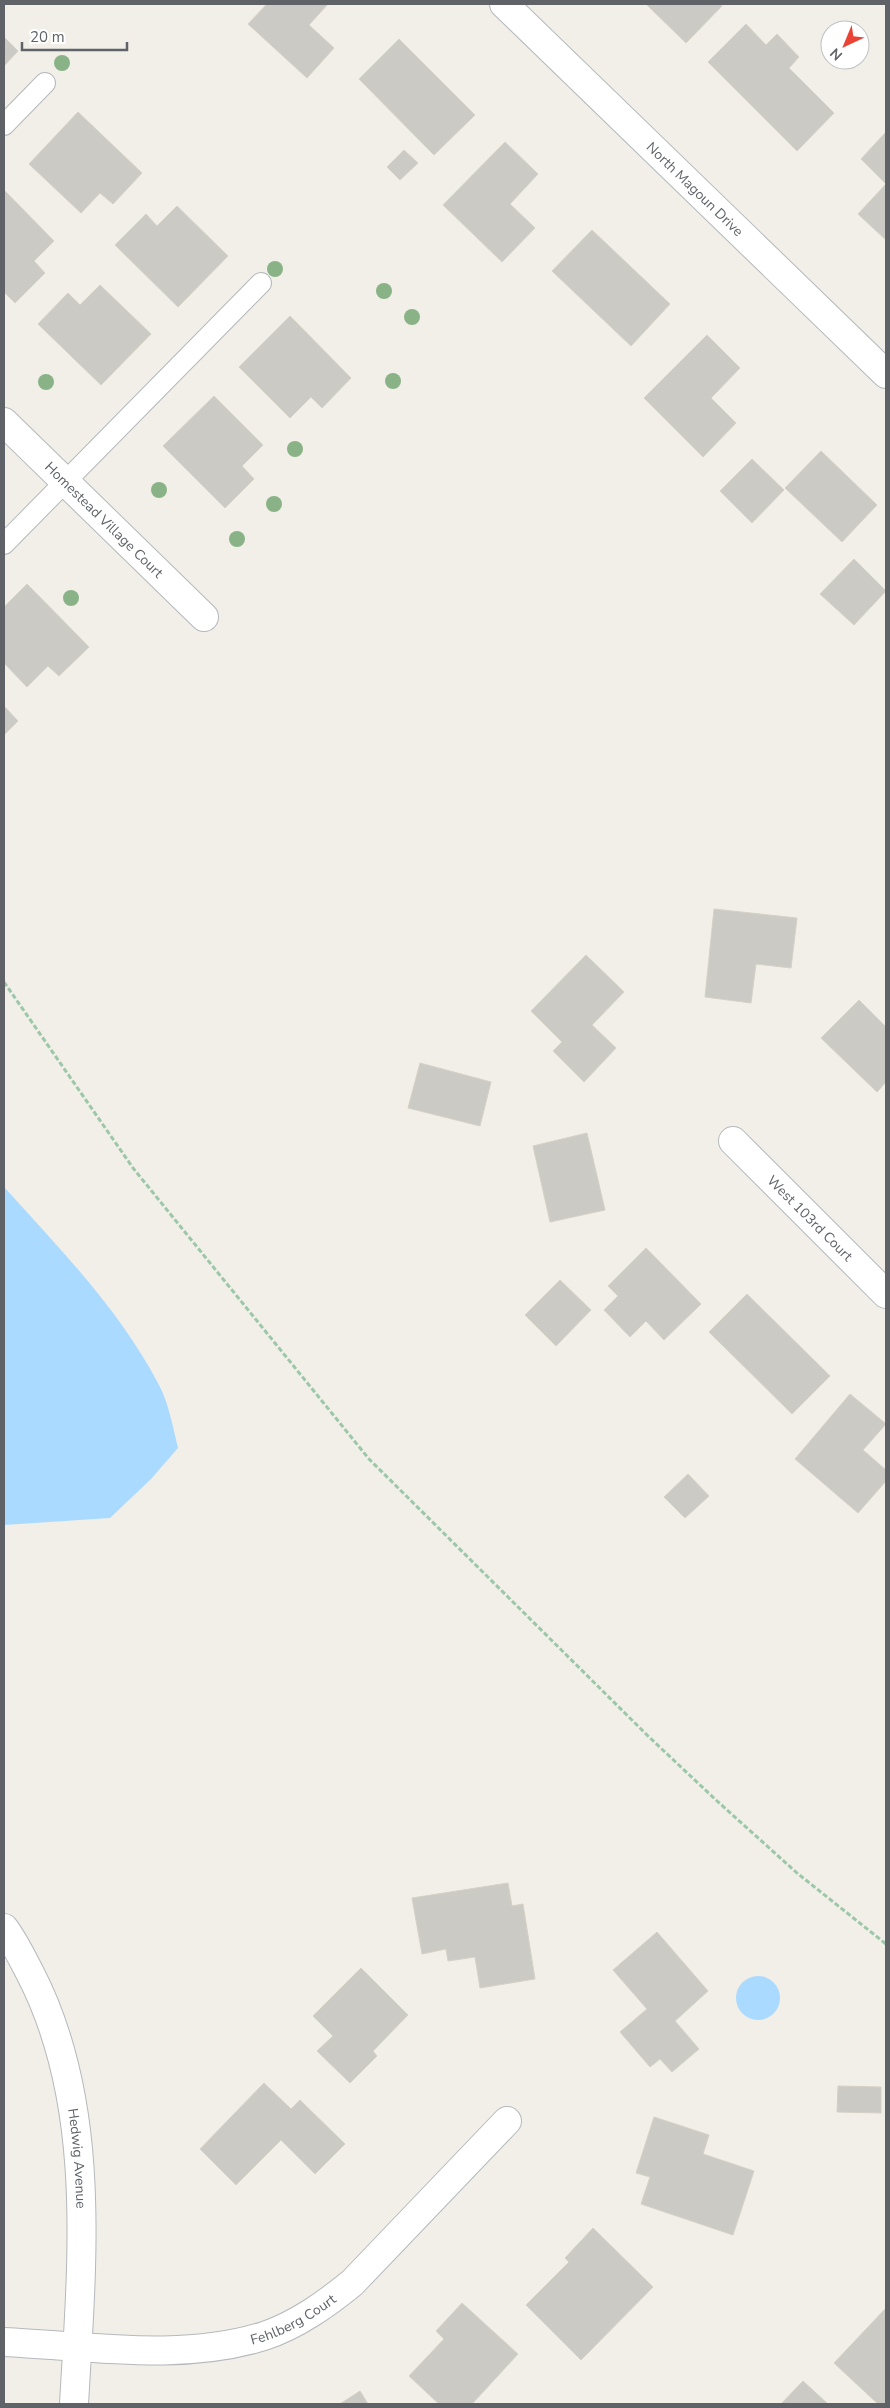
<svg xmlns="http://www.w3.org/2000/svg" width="890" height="2408" viewBox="0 0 890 2408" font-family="'Nunito Sans',sans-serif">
  <rect width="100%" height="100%" fill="#f1efe8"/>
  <g fill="#aadaff">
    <path d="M 4,1187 C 60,1249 120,1310 159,1385 C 169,1404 173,1428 178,1448 L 151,1479 L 110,1518 L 4,1525 Z"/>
    <circle cx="758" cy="1998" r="22"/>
  </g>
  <g fill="#cccac5" stroke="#d6d1c6">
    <polygon points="267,4 328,4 309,25 334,48 307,78 248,24"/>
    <polygon points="646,4 719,4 722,6 686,43"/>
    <polygon points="746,24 766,45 777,34 799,57 789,68 834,113 797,151 708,62"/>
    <polygon points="4,37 18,51 4,66"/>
    <polygon points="399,39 475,115 434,155 359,79"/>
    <polygon points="78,112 142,173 113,204 100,193 81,213 29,164"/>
    <polygon points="886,132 886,184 861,159"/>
    <polygon points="505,142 538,174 510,204 535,228 502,262 443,205"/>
    <polygon points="404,150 418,163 400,180 387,167"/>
    <polygon points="886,184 886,240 858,214"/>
    <polygon points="4,190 54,241 34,261 45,273 15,303 4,292"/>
    <polygon points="177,206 228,256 178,307 115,245 146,214 157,226"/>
    <polygon points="592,230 670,304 631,346 552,271"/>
    <polygon points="100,285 151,334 101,385 38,324 68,293 80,305"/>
    <polygon points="290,316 351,378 322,408 311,397 290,418 239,367"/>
    <polygon points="707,335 740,368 711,398 736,423 703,457 644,398"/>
    <polygon points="214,396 263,445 242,466 254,479 225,508 163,446"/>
    <polygon points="821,451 877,505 842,542 785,488"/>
    <polygon points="752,459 784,490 752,523 720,491"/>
    <polygon points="854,559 886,591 854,625 820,594"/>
    <polygon points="27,584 89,647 59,676 48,666 27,687 4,663 4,607"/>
    <polygon points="4,706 18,721 4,735"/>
    <polygon points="714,909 797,918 791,968 756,964 751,1003 705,997"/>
    <polygon points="586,955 624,992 592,1025 616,1048 584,1082 553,1051 562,1042 531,1011"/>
    <polygon points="859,1000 886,1027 886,1082 877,1092 821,1038"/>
    <polygon points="420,1063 491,1082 480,1126 408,1108"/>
    <polygon points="587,1133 605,1210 550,1222 533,1146"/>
    <polygon points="646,1248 701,1304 664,1340 646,1321 630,1337 604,1310 618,1296 608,1286"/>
    <polygon points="560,1280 591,1310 556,1346 525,1315"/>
    <polygon points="747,1294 830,1376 792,1414 709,1332"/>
    <polygon points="850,1394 886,1424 863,1450 886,1470 886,1481 858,1513 795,1459"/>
    <polygon points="688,1474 709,1496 685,1518 664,1497"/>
    <polygon points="508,1883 512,1906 523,1904 535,1979 480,1988 475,1957 448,1961 446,1949 422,1954 412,1898"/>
    <polygon points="657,1932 708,1991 675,2021 699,2049 672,2072 660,2059 650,2067 620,2032 647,2009 613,1970"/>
    <polygon points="361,1968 408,2015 373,2051 377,2056 350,2083 317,2051 333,2036 313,2016"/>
    <polygon points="264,2083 291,2109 300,2100 345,2144 315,2174 281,2140 236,2185 200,2149"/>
    <polygon points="838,2086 881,2087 881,2113 837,2112"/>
    <polygon points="654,2117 709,2135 703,2154 754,2171 733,2235 641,2204 650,2177 636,2173"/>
    <polygon points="593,2228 653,2287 581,2360 526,2305 569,2262 565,2258"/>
    <polygon points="462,2303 518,2354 472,2404 439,2404 409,2376 444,2339 436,2331"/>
    <polygon points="886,2308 886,2404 878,2404 834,2363"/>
    <polygon points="803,2381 828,2404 781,2404"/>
    <polygon points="360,2391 368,2404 340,2404"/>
  </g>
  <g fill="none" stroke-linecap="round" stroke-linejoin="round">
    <g stroke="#b5b8bc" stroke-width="22">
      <g id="lane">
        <polyline points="4,125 45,83"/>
        <polyline points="4,544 261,283"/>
      </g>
    </g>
    <g stroke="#b5b8bc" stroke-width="30">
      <g id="street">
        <path id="s1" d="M 504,4 L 886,374"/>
        <path id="s2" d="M 4,422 L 204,617"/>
        <path id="s3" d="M 733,1141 L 886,1294"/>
        <path id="s4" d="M 4,1928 C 14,1941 22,1958 30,1973 C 98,2104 82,2262 74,2404"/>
        <path id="s5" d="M 4,2342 C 90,2346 181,2362 264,2336 C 297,2325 326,2304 352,2283 L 507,2121"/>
      </g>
    </g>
    <polyline stroke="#9cc7a9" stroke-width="3" stroke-dasharray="5 2.5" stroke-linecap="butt" points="4,982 133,1168 369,1459 648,1736 716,1800 797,1873 886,1944"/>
    <use href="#lane" stroke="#fff" stroke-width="20"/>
    <use href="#street" stroke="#fff" stroke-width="28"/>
  </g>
  <g fill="#89b387">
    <circle cx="62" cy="63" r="8"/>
    <circle cx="275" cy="269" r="8"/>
    <circle cx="384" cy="291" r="8"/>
    <circle cx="412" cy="317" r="8"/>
    <circle cx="393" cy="381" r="8"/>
    <circle cx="46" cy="382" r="8"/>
    <circle cx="295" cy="449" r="8"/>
    <circle cx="159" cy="490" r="8"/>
    <circle cx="274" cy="504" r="8"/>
    <circle cx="237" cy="539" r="8"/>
    <circle cx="71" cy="598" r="8"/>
  </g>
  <g text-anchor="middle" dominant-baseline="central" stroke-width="4.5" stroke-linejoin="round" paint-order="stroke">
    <g font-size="14" fill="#5f6368" stroke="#fff">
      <text stroke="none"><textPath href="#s1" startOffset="266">North Magoun Drive</textPath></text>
      <text stroke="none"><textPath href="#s2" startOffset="140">Homestead Village Court</textPath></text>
      <text stroke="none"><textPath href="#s3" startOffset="109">West 103rd Court</textPath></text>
      <text stroke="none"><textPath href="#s4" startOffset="245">Hedwig Avenue</textPath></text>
      <text stroke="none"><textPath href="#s5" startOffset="295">Fehlberg Court</textPath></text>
    </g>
  </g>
  <rect width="890" height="2408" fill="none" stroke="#5f6368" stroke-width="10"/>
  <g transform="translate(845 45) rotate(224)"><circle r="24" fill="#ffffff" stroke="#bfc1c3"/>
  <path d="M0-4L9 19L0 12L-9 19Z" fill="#ea4335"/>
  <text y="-8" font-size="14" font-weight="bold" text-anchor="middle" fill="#5f6368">N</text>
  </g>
  <path d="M22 42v8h105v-8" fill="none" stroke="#5f6368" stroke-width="2.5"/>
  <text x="30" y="42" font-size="15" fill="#5f6368" stroke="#ffffff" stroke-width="4" paint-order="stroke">20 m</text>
</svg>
